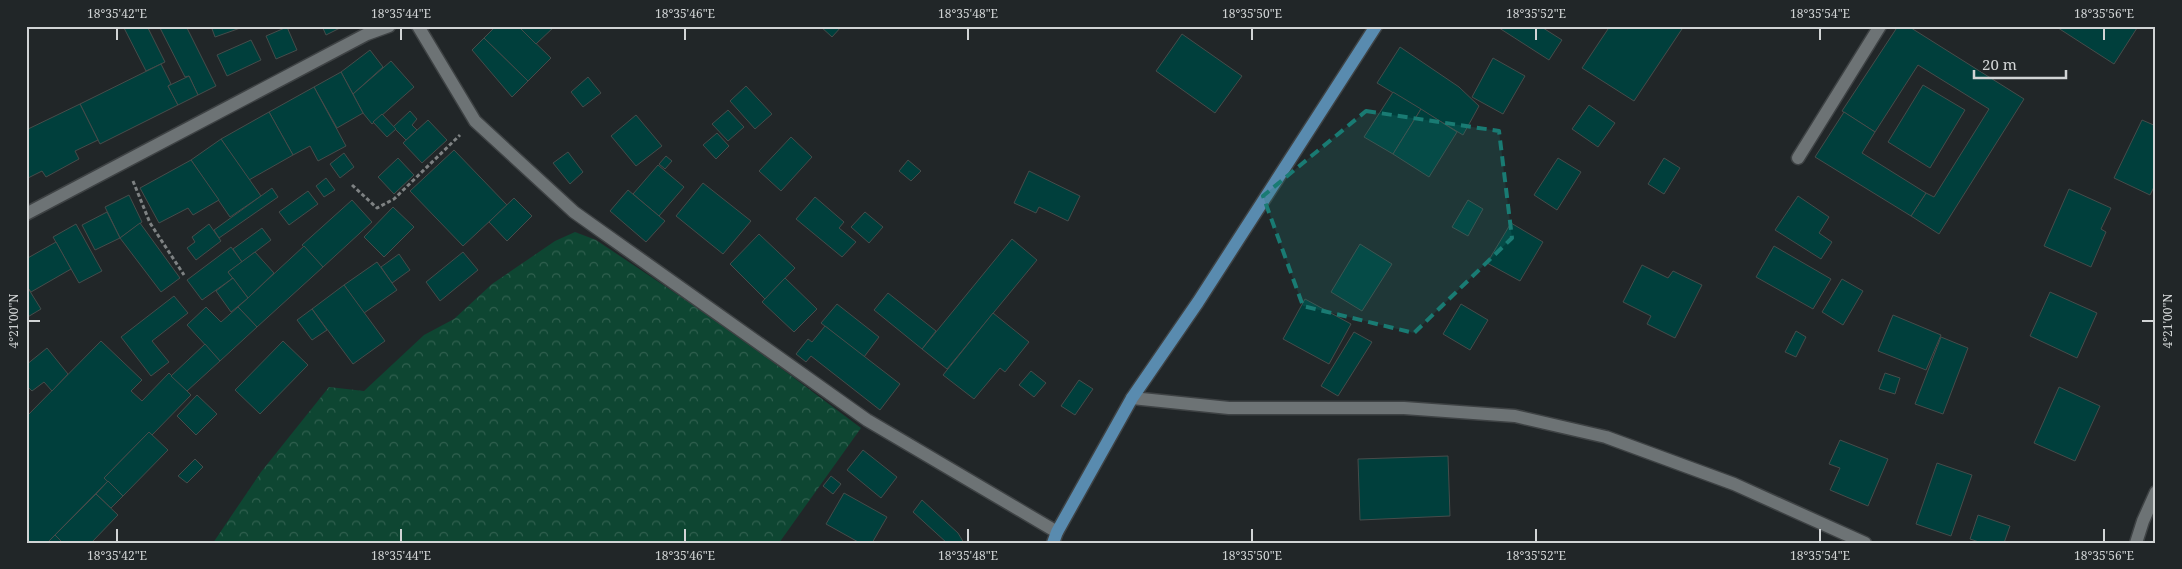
<svg xmlns="http://www.w3.org/2000/svg" width="2182" height="569" viewBox="0 0 2182 569" font-family="'Noto Serif',serif">
  <defs>
    <pattern id="park-crowns" width="20" height="18" patternUnits="userSpaceOnUse" patternTransform="scale(1.25)"><rect width="20" height="18" fill="#0e4632"/><path d="M2 6a3 3 0 1 1 6 0M12 15a3 3 0 1 1 6 0" fill="none" stroke="#30604f"/></pattern>
  </defs>
  <rect width="100%" height="100%" fill="#212628"/>
  <polygon fill="url(#park-crowns)" points="575,232 596,240 723,325 861,428 779,543 213,543 261,472 329,387 364,391 424,335 454,319 492,284 555,241"/>
  <g fill="#003f3c" stroke="#464c4b">
    <polygon points="123,26 147,26 165,62 146,71"/>
    <polygon points="163,26 186,26 216,86 198,95 189,76 185,77 160,28"/>
    <polygon points="211,26 246,26 215,37"/>
    <polygon points="322,26 344,26 326,35"/>
    <polygon points="496,26 518,26 551,58 528,81 484,38"/>
    <polygon points="518,26 555,26 536,44"/>
    <polygon points="820,26 842,26 832,37"/>
    <polygon points="1496,26 1540,26 1562,40 1549,60"/>
    <polygon points="1610,26 1684,26 1634,101 1582,68"/>
    <polygon points="1898,26 1908,26 2024,99 1939,234 1911,216 1926,193 1934,197 1989,109 1918,65 1875,132 1842,111"/>
    <polygon points="2055,26 2134,26 2137,28 2114,64"/>
    <polygon points="287,27 297,50 276,59 266,36"/>
    <polygon points="1182,34 1242,76 1215,113 1156,71"/>
    <polygon points="484,38 528,81 512,97 472,50"/>
    <polygon points="251,40 261,60 227,76 217,55"/>
    <polygon points="1400,47 1459,87 1479,106 1463,135 1377,83"/>
    <polygon points="370,50 383,67 353,94 341,72"/>
    <polygon points="1493,58 1525,76 1503,114 1472,97"/>
    <polygon points="391,61 414,87 372,124 363,113 353,94"/>
    <polygon points="161,64 171,84 168,86 178,105 100,144 80,104"/>
    <polygon points="341,72 363,113 337,128 314,87"/>
    <polygon points="189,76 198,95 178,105 168,86"/>
    <polygon points="588,77 601,93 583,107 571,92"/>
    <polygon points="1923,85 1965,110 1930,168 1888,142"/>
    <polygon points="746,86 772,114 755,129 730,101"/>
    <polygon points="314,87 346,146 318,161 310,146 293,155 269,112"/>
    <polygon points="1393,92 1421,109 1393,154 1364,137"/>
    <polygon points="80,104 98,140 75,151 79,159 46,177 42,171 26,179 26,130"/>
    <polygon points="1589,105 1615,123 1598,147 1572,129"/>
    <polygon points="1421,109 1457,132 1429,177 1393,154"/>
    <polygon points="728,110 744,127 728,141 712,124"/>
    <polygon points="410,111 417,119 412,125 417,130 406,140 393,127"/>
    <polygon points="269,112 293,155 249,180 221,139"/>
    <polygon points="1844,112 1875,132 1862,153 1926,193 1911,216 1815,157"/>
    <polygon points="382,114 396,129 387,137 373,122"/>
    <polygon points="636,115 662,146 636,166 611,136"/>
    <polygon points="428,120 447,140 422,163 403,143"/>
    <polygon points="2142,120 2156,126 2156,183 2150,195 2114,178"/>
    <polygon points="717,133 729,146 716,159 703,145"/>
    <polygon points="791,137 812,157 781,191 759,171"/>
    <polygon points="221,139 261,196 230,217 191,160"/>
    <polygon points="454,150 507,205 463,246 410,191"/>
    <polygon points="568,152 583,172 570,184 553,163"/>
    <polygon points="344,153 354,167 340,178 330,164"/>
    <polygon points="666,156 672,161 665,169 659,164"/>
    <polygon points="398,158 414,175 394,194 378,177"/>
    <polygon points="1558,158 1581,172 1557,210 1534,195"/>
    <polygon points="1664,158 1680,168 1664,194 1648,184"/>
    <polygon points="191,160 219,200 193,215 188,208 159,223 140,188"/>
    <polygon points="908,160 921,171 911,181 899,171"/>
    <polygon points="658,165 684,187 659,216 633,194"/>
    <polygon points="1029,171 1080,196 1068,221 1039,207 1036,213 1014,203"/>
    <polygon points="326,178 335,190 324,197 316,186"/>
    <polygon points="703,183 751,221 723,254 676,216"/>
    <polygon points="272,188 278,197 219,238 214,230"/>
    <polygon points="2069,189 2111,208 2101,229 2106,232 2091,267 2044,246"/>
    <polygon points="628,190 665,221 646,242 610,211"/>
    <polygon points="308,191 318,204 289,225 279,212"/>
    <polygon points="129,195 142,222 120,238 105,207"/>
    <polygon points="1798,196 1829,217 1819,233 1832,242 1821,259 1775,230"/>
    <polygon points="815,197 844,222 839,228 856,242 842,257 796,219"/>
    <polygon points="514,198 532,216 507,241 489,222"/>
    <polygon points="352,200 372,222 323,267 302,245"/>
    <polygon points="1468,200 1483,209 1468,236 1452,227"/>
    <polygon points="393,207 414,227 384,257 364,237"/>
    <polygon points="107,212 120,238 95,250 82,225"/>
    <polygon points="865,212 883,227 869,243 851,227"/>
    <polygon points="140,223 180,278 161,292 120,238"/>
    <polygon points="1511,223 1543,242 1520,281 1487,263"/>
    <polygon points="76,224 102,271 79,283 53,237"/>
    <polygon points="209,224 221,241 196,260 187,248 195,242 192,237"/>
    <polygon points="262,228 271,240 242,262 233,249"/>
    <polygon points="759,234 795,268 765,299 730,264"/>
    <polygon points="1012,239 1037,260 947,369 922,349"/>
    <polygon points="56,242 71,269 31,292 26,285 26,259"/>
    <polygon points="1360,244 1392,264 1362,311 1331,292"/>
    <polygon points="304,246 323,267 257,327 238,307"/>
    <polygon points="1774,246 1831,279 1813,309 1756,277"/>
    <polygon points="231,247 242,262 228,272 233,278 202,300 187,280"/>
    <polygon points="255,252 274,273 248,298 228,272"/>
    <polygon points="463,252 478,270 440,301 426,282"/>
    <polygon points="399,254 410,270 392,283 381,267"/>
    <polygon points="377,262 397,290 364,313 344,285"/>
    <polygon points="1642,265 1668,278 1673,271 1702,285 1675,338 1647,324 1651,316 1623,302"/>
    <polygon points="233,278 248,298 231,312 216,291"/>
    <polygon points="785,278 817,309 794,332 762,302"/>
    <polygon points="1842,279 1863,291 1843,325 1822,312"/>
    <polygon points="26,285 41,309 26,318"/>
    <polygon points="344,285 385,341 353,364 312,309"/>
    <polygon points="2050,292 2097,313 2077,358 2030,336"/>
    <polygon points="888,293 936,331 922,349 874,310"/>
    <polygon points="174,296 188,313 152,341 169,362 151,376 121,337"/>
    <polygon points="1305,299 1351,324 1329,364 1283,339"/>
    <polygon points="837,304 879,337 864,357 821,323"/>
    <polygon points="1461,304 1488,320 1470,350 1443,334"/>
    <polygon points="206,307 221,322 238,307 257,327 220,361 187,325"/>
    <polygon points="312,309 327,330 312,340 297,320"/>
    <polygon points="993,313 1029,342 1005,372 1000,368 974,399 943,375"/>
    <polygon points="1893,315 1941,335 1926,370 1878,351"/>
    <polygon points="825,326 900,384 880,410 811,356 806,362 796,354 808,339 812,342"/>
    <polygon points="1796,331 1806,337 1796,357 1785,352"/>
    <polygon points="1354,332 1372,342 1338,396 1321,386"/>
    <polygon points="1941,337 1968,348 1943,414 1915,404"/>
    <polygon points="101,341 142,380 131,391 142,401 169,373 191,395 152,435 149,432 104,478 108,481 47,543 26,543 26,417"/>
    <polygon points="283,341 308,365 260,414 235,390"/>
    <polygon points="205,344 220,361 187,391 171,376"/>
    <polygon points="47,348 68,374 52,391 44,382 32,391 26,385 26,365"/>
    <polygon points="1031,371 1046,383 1034,397 1019,385"/>
    <polygon points="1885,373 1900,378 1895,394 1879,389"/>
    <polygon points="1079,380 1093,389 1075,415 1061,406"/>
    <polygon points="2059,387 2100,406 2075,461 2034,443"/>
    <polygon points="197,395 217,414 196,435 177,416"/>
    <polygon points="149,432 168,450 123,496 104,478"/>
    <polygon points="1840,440 1888,459 1868,506 1830,490 1840,468 1829,464"/>
    <polygon points="863,450 897,477 881,498 847,470"/>
    <polygon points="1448,456 1450,516 1360,520 1358,459"/>
    <polygon points="195,459 203,467 187,483 178,476"/>
    <polygon points="1937,463 1972,475 1951,536 1916,524"/>
    <polygon points="831,476 841,484 833,494 823,486"/>
    <polygon points="108,481 123,496 111,508 96,494"/>
    <polygon points="844,493 887,517 872,543 860,543 826,524"/>
    <polygon points="96,494 118,515 91,543 63,543 55,535"/>
    <polygon points="922,500 958,533 964,543 947,543 913,512"/>
    <polygon points="1978,515 2010,526 2004,543 1982,543 1970,539"/>
    <polygon points="55,535 63,543 47,543"/>
  </g>
  <g fill="none" stroke-linecap="round" stroke-linejoin="round">
    <g stroke="#3e4244" stroke-width="15">
      <g id="minor">
        <polyline points="418,26 475,121 574,212 867,420 1057,532"/>
        <polyline points="1798,158 1880,26"/>
        <polyline points="26,214 367,34 389,26"/>
        <polyline points="1132,398 1229,408 1404,408 1515,416 1606,437 1734,484 1865,543"/>
        <polyline points="2136,543 2143,521 2156,492"/>
      </g>
    </g>
    <g stroke="#3e4244" stroke-width="15">
      <polyline id="primary" points="1053,543 1057,532 1132,398 1198,302 1376,26"/>
    </g>
    <g stroke="#7e8283" stroke-width="3" stroke-dasharray="4 2.5" stroke-linecap="butt">
      <polyline points="133,181 150,223 184,275"/>
      <polyline points="352,185 377,208 394,199 460,135"/>
    </g>
    <use href="#minor" stroke="#6d7375" stroke-width="12"/>
    <use href="#primary" stroke="#598baf" stroke-width="12"/>
  </g>
  <path fill="#197b73" fill-opacity="0.2" stroke="#197b73" stroke-width="4" stroke-dasharray="10 6" stroke-linejoin="round" d="M 1366,111 L 1499,131 L 1512,238 L 1414,333 L 1303,306 L 1263,196 Z"/>
  <path fill="none" stroke="#d1d4d5" stroke-width="2" d="M 117,28 L 117,40M 401,28 L 401,40M 685,28 L 685,40M 968,28 L 968,40M 1252,28 L 1252,40M 1536,28 L 1536,40M 1820,28 L 1820,40M 2104,28 L 2104,40M 28,321 L 40,321M 2142,321 L 2154,321M 117,529 L 117,542M 401,529 L 401,542M 685,529 L 685,542M 968,529 L 968,542M 1252,529 L 1252,542M 1536,529 L 1536,542M 1820,529 L 1820,542M 2104,529 L 2104,542"/>
  <rect width="2182" height="569" fill="none" stroke="#212628" stroke-width="55"/>
  <path d="M1974 70v8h92v-8" fill="none" stroke="#d1d4d5" stroke-width="2.5"/>
  <text x="1982" y="70" font-size="15" fill="#d1d4d5" stroke="#212628" stroke-width="4" paint-order="stroke">20 m</text>
  <rect x="28" y="28" width="2126" height="514" fill="none" stroke="#d1d4d5" stroke-width="2"/>
  <g font-size="12" text-anchor="middle" fill="#d1d4d5">
    <text x="117" y="18">18°35'42"E</text>
    <text x="401" y="18">18°35'44"E</text>
    <text x="685" y="18">18°35'46"E</text>
    <text x="968" y="18">18°35'48"E</text>
    <text x="1252" y="18">18°35'50"E</text>
    <text x="1536" y="18">18°35'52"E</text>
    <text x="1820" y="18">18°35'54"E</text>
    <text x="2104" y="18">18°35'56"E</text>
    <text transform="translate(14 321) rotate(-90)" y="4">4°21'00"N</text>
    <text transform="translate(2168 321) rotate(-90)" y="4">4°21'00"N</text>
    <text x="117" y="560">18°35'42"E</text>
    <text x="401" y="560">18°35'44"E</text>
    <text x="685" y="560">18°35'46"E</text>
    <text x="968" y="560">18°35'48"E</text>
    <text x="1252" y="560">18°35'50"E</text>
    <text x="1536" y="560">18°35'52"E</text>
    <text x="1820" y="560">18°35'54"E</text>
    <text x="2104" y="560">18°35'56"E</text>
  </g>
</svg>
